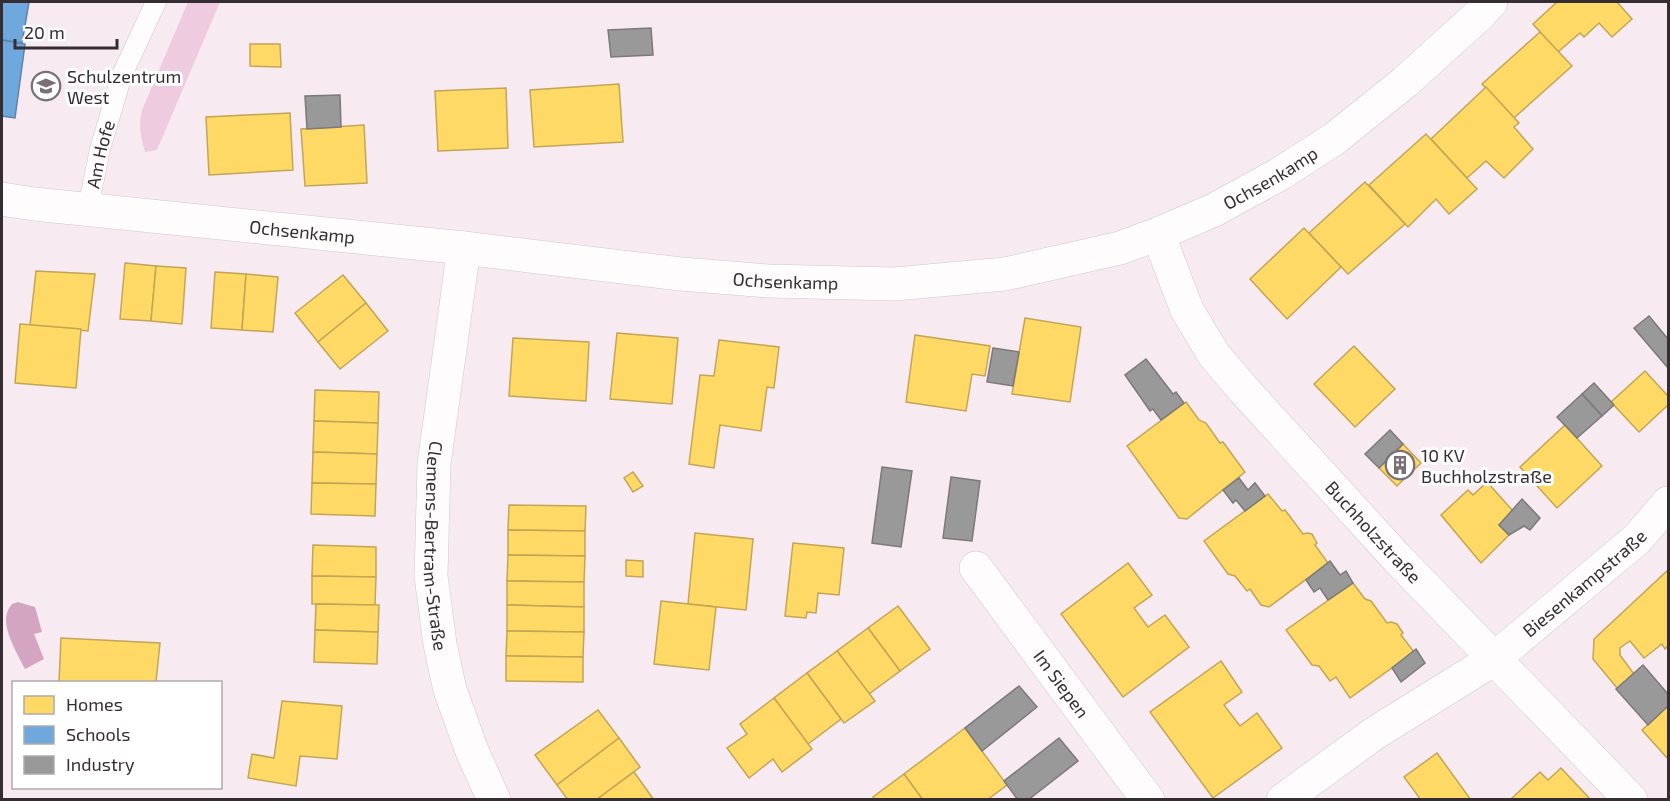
<svg xmlns="http://www.w3.org/2000/svg" width="1670" height="801" viewBox="0 0 1670 801" font-family="'Exo 2',sans-serif">
  <rect width="100%" height="100%" fill="#f7eaf1"/>
  <path fill="#eecbde" d="M 188,2 L 220,2 L 157,150 L 145,152 C 141,138 138,125 142,110 Z"/>
  <path fill="#d4a5c0" d="M 18,602 L 35,607 L 42,632 L 34,634 L 44,659 L 25,669 C 18,655 2,629 7,613 C 8,609 10,607 12,604 Z"/>
  <g fill="#ffd966" stroke="#c3a556" stroke-width="1.5">
    <polygon points="1557,2 1617,2 1632,19 1612,37 1599,23 1584,37 1580,33 1558,52 1533,24"/>
    <polygon points="1540,32 1572,66 1514,118 1482,84"/>
    <polygon points="250,44 280,44 281,67 250,66"/>
    <polygon points="619,84 623,142 534,147 530,90"/>
    <polygon points="1486,87 1519,123 1514,127 1533,149 1504,178 1486,161 1467,178 1431,139"/>
    <polygon points="506,88 508,148 438,151 435,91"/>
    <polygon points="290,113 293,170 209,175 206,117"/>
    <polygon points="364,125 367,183 305,186 301,129"/>
    <polygon points="1426,134 1477,189 1449,214 1436,199 1408,227 1369,185"/>
    <polygon points="1365,182 1405,224 1348,274 1309,233"/>
    <polygon points="1304,228 1341,267 1287,319 1250,279"/>
    <polygon points="125,263 156,266 151,321 120,319"/>
    <polygon points="156,266 186,268 182,324 151,321"/>
    <polygon points="36,271 95,274 88,331 30,325"/>
    <polygon points="215,272 246,274 242,330 211,328"/>
    <polygon points="246,274 278,277 273,332 242,330"/>
    <polygon points="343,275 366,303 318,342 295,313"/>
    <polygon points="366,303 388,331 340,369 318,342"/>
    <polygon points="1025,318 1081,327 1070,402 1012,394"/>
    <polygon points="20,324 81,329 76,388 15,383"/>
    <polygon points="617,333 678,338 672,404 610,399"/>
    <polygon points="915,335 990,346 985,376 972,374 966,411 906,402"/>
    <polygon points="513,338 589,342 586,401 509,396"/>
    <polygon points="719,340 779,347 774,388 767,387 761,431 720,425 714,468 689,464 700,375 714,376"/>
    <polygon points="1354,346 1395,389 1355,427 1314,384"/>
    <polygon points="1645,371 1668,396 1668,405 1639,432 1611,402"/>
    <polygon points="315,390 379,392 378,423 314,421"/>
    <polygon points="1186,402 1199,420 1206,423 1220,443 1223,442 1245,472 1187,519 1179,518 1127,446"/>
    <polygon points="314,421 378,423 377,454 313,452"/>
    <polygon points="1565,425 1602,466 1557,508 1520,467"/>
    <polygon points="1403,444 1421,463 1397,486 1379,468"/>
    <polygon points="313,452 377,454 376,484 312,483"/>
    <polygon points="633,472 643,486 633,492 624,478"/>
    <polygon points="1487,482 1513,511 1499,525 1509,535 1481,563 1441,515 1468,490 1473,495"/>
    <polygon points="312,483 376,484 375,516 311,514"/>
    <polygon points="1268,494 1282,511 1285,510 1303,534 1307,533 1312,534 1317,543 1315,545 1328,563 1269,607 1261,605 1250,589 1247,591 1235,576 1228,574 1204,541"/>
    <polygon points="509,505 586,506 585,531 508,530"/>
    <polygon points="508,530 585,531 585,556 508,555"/>
    <polygon points="695,533 753,539 746,610 688,604"/>
    <polygon points="793,543 844,548 839,595 818,593 816,613 807,612 806,618 785,616"/>
    <polygon points="313,545 376,547 376,577 312,576"/>
    <polygon points="508,555 585,556 584,582 507,581"/>
    <polygon points="626,560 643,561 643,577 626,576"/>
    <polygon points="1128,563 1152,595 1134,608 1148,627 1165,615 1189,647 1123,697 1061,614"/>
    <polygon points="1668,570 1668,646 1665,649 1662,644 1644,658 1630,641 1624,645 1620,648 1620,655 1634,674 1617,688 1593,659 1594,639"/>
    <polygon points="312,576 376,577 375,605 312,604"/>
    <polygon points="507,581 584,582 584,607 507,605"/>
    <polygon points="1353,583 1365,599 1371,601 1387,623 1391,622 1397,624 1403,633 1401,635 1414,652 1350,698 1336,677 1330,681 1319,666 1312,665 1286,630"/>
    <polygon points="661,601 716,607 709,670 654,664"/>
    <polygon points="316,604 379,605 378,632 315,630"/>
    <polygon points="507,605 584,607 584,632 507,631"/>
    <polygon points="898,606 930,649 900,671 868,628"/>
    <polygon points="868,628 900,671 869,694 837,651"/>
    <polygon points="315,630 378,632 377,664 314,662"/>
    <polygon points="507,631 584,632 583,657 506,656"/>
    <polygon points="61,638 160,643 156,682 59,682"/>
    <polygon points="837,651 875,701 844,723 807,673"/>
    <polygon points="506,656 583,657 583,682 506,681"/>
    <polygon points="1221,661 1242,692 1224,705 1240,726 1257,713 1282,748 1213,798 1150,712"/>
    <polygon points="807,673 841,719 808,744 774,698"/>
    <polygon points="774,698 812,749 782,772 773,759 749,778 727,748 747,734 740,724"/>
    <polygon points="282,701 342,706 337,759 300,756 296,786 248,778 252,754 274,758"/>
    <polygon points="1668,706 1668,759 1642,730"/>
    <polygon points="598,710 619,738 557,785 535,755"/>
    <polygon points="965,728 1007,785 987,800 923,800 904,774"/>
    <polygon points="619,738 640,767 596,800 568,800 557,785"/>
    <polygon points="1437,753 1471,800 1421,800 1404,777"/>
    <polygon points="1561,768 1591,800 1511,799 1540,772 1548,780"/>
    <polygon points="634,772 654,800 596,800"/>
    <polygon points="904,774 923,800 875,800 873,797"/>
  </g>
  <g fill="#6fa8dc" stroke="#5e83a9" stroke-width="1.5">
    <polygon points="2,2 29,2 22,43 2,40"/>
    <polygon points="2,40 25,44 15,118 2,116"/>
  </g>
  <g fill="#999" stroke="#7b797a" stroke-width="1.5">
    <polygon points="651,28 653,55 611,57 608,30"/>
    <polygon points="340,95 341,127 307,129 305,96"/>
    <polygon points="1649,316 1668,339 1668,368 1634,328"/>
    <polygon points="993,348 1019,352 1013,386 987,382"/>
    <polygon points="1146,359 1173,394 1176,392 1184,403 1161,420 1153,409 1150,411 1125,375"/>
    <polygon points="1594,383 1614,405 1602,416 1582,394"/>
    <polygon points="1582,394 1602,416 1577,438 1557,417"/>
    <polygon points="1390,430 1403,444 1379,468 1365,454"/>
    <polygon points="882,467 912,471 901,547 872,543"/>
    <polygon points="951,477 980,481 972,541 943,538"/>
    <polygon points="1239,478 1248,490 1255,483 1265,496 1245,511 1236,500 1233,503 1223,490"/>
    <polygon points="1522,499 1540,518 1530,530 1524,526 1509,535 1499,525"/>
    <polygon points="1330,561 1340,575 1346,571 1353,583 1328,600 1320,588 1314,592 1306,580"/>
    <polygon points="1416,649 1425,663 1401,682 1392,668"/>
    <polygon points="1643,665 1668,694 1668,706 1648,725 1616,689"/>
    <polygon points="1019,686 1037,707 982,751 965,728"/>
    <polygon points="1059,738 1078,761 1028,800 1018,800 1004,781"/>
  </g>
  <g fill="none" stroke-linecap="round" stroke-linejoin="round">
    <g stroke="#d1c7cd" stroke-width="21">
      <g id="lane">
        <path id="s1" d="M 88,209 L 100,149 L 122,75 L 156,2"/>
      </g>
    </g>
    <g stroke="#d1c7cd" stroke-width="34">
      <g id="street">
        <path id="s2" d="M 2,199 L 34,204 L 464,248 L 681,274 L 768,281 L 895,284 L 1005,274 L 1120,248 L 1158,234 L 1214,210 L 1278,175 L 1334,139 L 1405,82 L 1479,15 L 1491,2"/>
        <path id="s3" d="M 1158,234 L 1187,310 L 1214,355 L 1243,389 L 1397,558 L 1631,800"/>
        <path id="s4" d="M 464,248 L 434,464 L 431,576 L 440,644 L 450,690 L 472,751 L 494,800"/>
        <path id="s5" d="M 976,568 L 1148,800"/>
        <path id="s6" d="M 1283,800 L 1375,733 L 1494,659 L 1637,539 L 1668,503"/>
      </g>
    </g>
    <use href="#lane" stroke="#fefcfd" stroke-width="20"/>
    <use href="#street" stroke="#fefcfd" stroke-width="33"/>
  </g>
  <defs>
    <g id="school-ring" transform="scale(1.5)"><circle r="9.5" fill="#fff" stroke="#7a6f75" stroke-width="1.5"/><path d="M0-5L7-2L0 1L-7-2ZM-4 1L0 2.5L4 1V4Q0 6-4 4Z" fill="#7a6f75"/></g>
    <g id="building-ring" transform="scale(1.5)"><circle r="9.5" fill="#fff" stroke="#7a6f75" stroke-width="1.5"/><path d="M-4-6H4V6H1V3H-1V6H-4ZM-2.5-4.3h1.7v1.8h-1.7ZM.8-4.3h1.7v1.8H.8ZM-2.5-1h1.7V.8h-1.7ZM.8-1h1.7V.8H.8Z" fill="#7a6f75"/></g>
  </defs>
  <g fill-rule="evenodd">
    <use href="#school-ring" x="46" y="86"/>
    <use href="#building-ring" x="1400" y="465"/>
  </g>
  <g text-anchor="middle" dominant-baseline="central" stroke-width="6" stroke-linejoin="round" paint-order="stroke">
    <g font-size="18" fill="#362d32" stroke="#fff" text-anchor="start">
      <text x="67" y="76">Schulzentrum<tspan x="67" dy="21">West</tspan></text>
      <text x="1421" y="455">10 KV<tspan x="1421" dy="21">Buchholzstraße</tspan></text>
    </g>
    <g font-size="18" fill="#362d32" stroke="#fff">
      <text stroke="none"><textPath href="#s1" startOffset="56">Am Hofe</textPath></text>
      <text stroke="none"><textPath href="#s2" startOffset="1292">Ochsenkamp</textPath></text>
      <text stroke="none"><textPath href="#s2" startOffset="302">Ochsenkamp</textPath></text>
      <text stroke="none"><textPath href="#s2" startOffset="788">Ochsenkamp</textPath></text>
      <text stroke="none"><textPath href="#s3" startOffset="372">Buchholzstraße</textPath></text>
      <text stroke="none"><textPath href="#s4" startOffset="300">Clemens-Bertram-Straße</textPath></text>
      <text stroke="none"><textPath href="#s6" startOffset="372">Biesenkampstraße</textPath></text>
      <text stroke="none"><textPath href="#s5" startOffset="144">Im Siepen</textPath></text>
    </g>
  </g>
  <rect width="1670" height="801" fill="none" stroke="#362d32" stroke-width="6"/>
  <rect x="12" y="681" width="210" height="108" fill="#ffffff" stroke="#afabad" stroke-width="1.5"/>
  <rect x="24" y="696" width="30" height="18" fill="#ffd966" stroke="#afabad" stroke-width="1.5"/>
  <text x="66" y="711" font-size="18" fill="#362d32">Homes</text>
  <rect x="24" y="726" width="30" height="18" fill="#6fa8dc" stroke="#afabad" stroke-width="1.5"/>
  <text x="66" y="741" font-size="18" fill="#362d32">Schools</text>
  <rect x="24" y="756" width="30" height="18" fill="#999999" stroke="#afabad" stroke-width="1.5"/>
  <text x="66" y="771" font-size="18" fill="#362d32">Industry</text>
  <path d="M15 39v9h102v-9" fill="none" stroke="#362d32" stroke-width="3"/>
  <text x="24" y="39" font-size="18" fill="#362d32" stroke="#ffffff" stroke-width="4.5" paint-order="stroke">20 m</text>
</svg>
